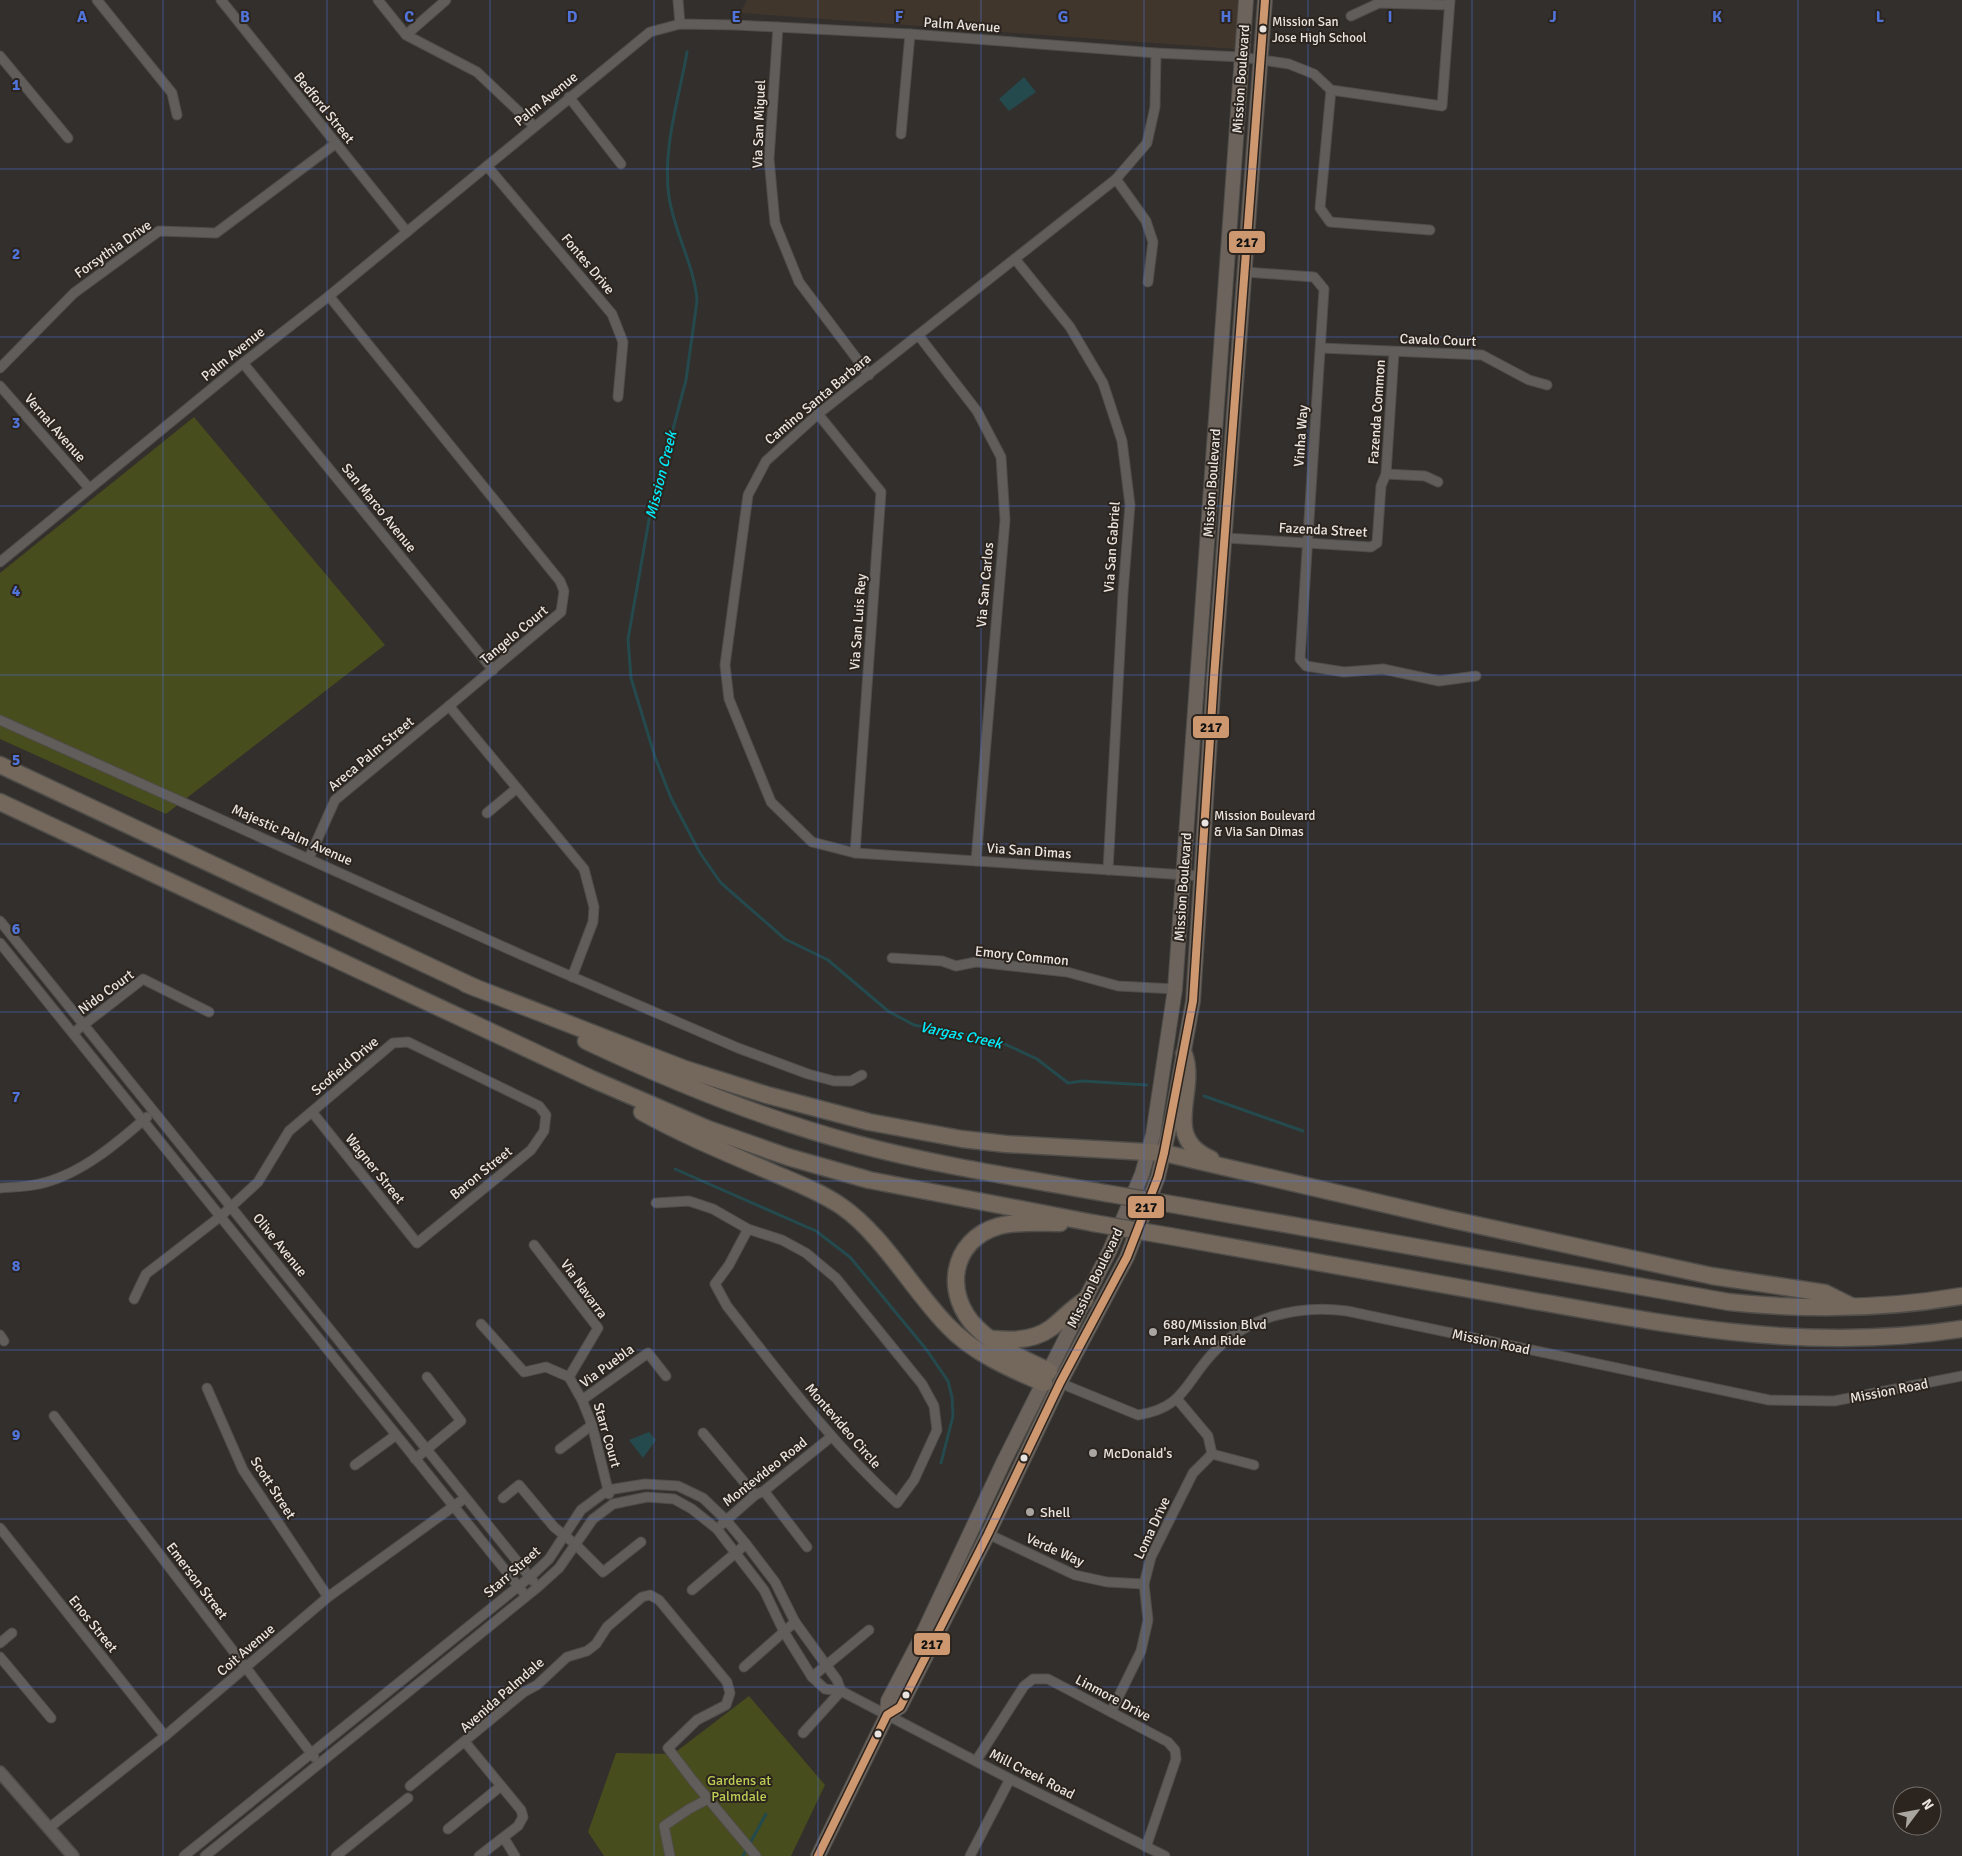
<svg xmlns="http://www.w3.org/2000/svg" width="1962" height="1856" viewBox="0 0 1962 1856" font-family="Signika,sans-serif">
  <rect width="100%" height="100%" fill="#322f2c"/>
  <polygon fill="#41362c" points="747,0 1238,0 1235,49 740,13"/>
  <g fill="#474d1c">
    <polygon points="194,417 385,645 166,814 0,739 0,573"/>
    <polygon points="749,1696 825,1785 791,1856 604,1856 588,1832 616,1753 673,1754"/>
  </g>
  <g fill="#254a4e">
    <polygon points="1024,77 1036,92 1009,111 999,99"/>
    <polygon points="649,1432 656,1440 643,1458 629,1440"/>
  </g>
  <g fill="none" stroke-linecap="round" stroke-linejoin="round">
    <g stroke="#254a4e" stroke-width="3">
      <path d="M 687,52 C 679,99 662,149 669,197 C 674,232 695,267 697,301 L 686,380 L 649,520 L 628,639 L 631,678 L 655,757 L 671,798 L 700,853 L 721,883 L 785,939 L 828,960 L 888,1011 L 914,1025 L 996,1040 L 1037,1059 L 1068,1083 L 1082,1081 L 1147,1085"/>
      <polyline points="1204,1096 1303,1131"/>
      <polyline points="675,1169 816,1231 850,1257 926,1349 948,1381 952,1397 953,1416 941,1463"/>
      <polyline points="743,1856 766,1814"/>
    </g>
    <g stroke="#4f4d49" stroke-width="11">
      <g id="minor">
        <polyline points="97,0 172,93 177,115"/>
        <polyline points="221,0 407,232"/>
        <polyline points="378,0 406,35 477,72 534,126"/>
        <polyline points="678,0 680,24"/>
        <polyline points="1351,16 1379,3 1449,5"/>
        <polyline points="778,27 769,159 775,223 799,282 869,375"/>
        <polyline points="406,35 446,0"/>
        <polyline points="1156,53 1155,107 1147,143 1116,179 818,414 766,461 748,495 725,665 729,699 771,802 812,842 855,853 1201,876"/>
        <polyline points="0,56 68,138"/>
        <polyline points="1331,90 1320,208 1330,222 1430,230"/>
        <polyline points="569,97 621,164"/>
        <polyline points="901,134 910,34"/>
        <polyline points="487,166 612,314 623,342 618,397"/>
        <polyline points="1116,179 1146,221 1153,242 1148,282"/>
        <polyline points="1015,259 1070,327 1103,383 1122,441 1130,505 1123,593 1108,870"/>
        <polyline points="1246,272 1314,277 1324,289 1300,659 1306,666 1344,672 1383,669 1439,681 1476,676"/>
        <polyline points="329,296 560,581 564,591 561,612 449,706 584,869 594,907 593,922 572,977"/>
        <polyline points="919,336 977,411 1001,457 1005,520 976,861"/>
        <polyline points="1321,348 1482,355 1529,380 1547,385"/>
        <polyline points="243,363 493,670"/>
        <polyline points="0,368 74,293 159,231 216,233 335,144"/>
        <polyline points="0,386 89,488"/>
        <polyline points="818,414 881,492 855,853"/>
        <polyline points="1386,474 1425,476 1438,482"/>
        <polyline points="1226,538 1371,547 1377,543 1381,486 1386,474 1394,352"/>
        <polyline points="0,562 243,363 329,296 650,32 680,24 736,25 910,34 1156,53 1242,57 1289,64 1314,74 1331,90 1442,106 1450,0"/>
        <polyline points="0,720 524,956 738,1048 808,1074 834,1081 851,1081 862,1075"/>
        <polyline points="487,813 517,788"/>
        <polyline points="309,858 335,800 449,706"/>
        <polyline points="0,921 533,1581"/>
        <polyline points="0,943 522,1591"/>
        <polyline points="892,958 942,961 956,966 976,962 1067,972 1118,986 1175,989"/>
        <polyline points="73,1033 143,979 209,1012"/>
        <path d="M 0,1188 C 13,1187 26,1187 39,1184 C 80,1175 116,1144 147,1117"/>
        <path d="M 656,1203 L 689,1201 L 713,1209 L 748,1229 L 782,1240 L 806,1253 L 836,1278 L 922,1384 L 934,1406 L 937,1430 L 914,1480 L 897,1503 C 832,1444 781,1375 727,1306 L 715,1284 L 729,1265 L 748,1229"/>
        <polyline points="534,1245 598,1328 569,1377"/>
        <polyline points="134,1299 146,1274 221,1216 258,1182 289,1131 393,1043 408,1042 539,1106 546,1115 544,1131 531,1150 417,1243 312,1112"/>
        <polyline points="481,1324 524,1372 546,1367 569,1377"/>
        <polyline points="0,1335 4,1341"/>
        <polyline points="569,1377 582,1400 592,1425 609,1494"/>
        <path d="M 1060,1383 L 1138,1415 C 1184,1408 1185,1383 1212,1354 C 1246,1317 1298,1304 1347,1311 L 1769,1400 L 1834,1401 L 1962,1376"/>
        <polyline points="207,1388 243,1470 328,1597"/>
        <polyline points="582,1400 648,1353 666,1376"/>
        <polyline points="54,1416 314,1757"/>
        <polyline points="703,1433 755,1495"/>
        <polyline points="560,1449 592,1425"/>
        <polyline points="1212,1454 1254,1465"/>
        <polyline points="415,1459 461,1421 427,1377"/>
        <polyline points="355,1465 396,1435"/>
        <polyline points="764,1491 807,1547"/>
        <polyline points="503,1498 519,1485 554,1527 575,1544 603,1572 641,1542"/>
        <polyline points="722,1524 755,1495 764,1491 831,1437"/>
        <polyline points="0,1528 165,1736"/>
        <polyline points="988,1534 1075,1575 1107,1582 1144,1584"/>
        <polyline points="692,1590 746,1544"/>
        <polyline points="0,1643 12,1633"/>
        <polyline points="0,1657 51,1718"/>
        <polyline points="744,1667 795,1622"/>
        <polyline points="812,1677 869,1630"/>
        <polyline points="1111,1712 1141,1651 1148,1620 1144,1584 1151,1557 1193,1473 1212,1454 1208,1436 1177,1399"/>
        <polyline points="803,1733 841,1691"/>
        <polyline points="465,1742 521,1810 523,1817 518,1826 479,1856"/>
        <polyline points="976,1761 1024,1686 1033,1679 1048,1679 1168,1742 1175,1750 1176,1759 1146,1847"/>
        <polyline points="410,1786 524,1692 537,1685 567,1657 587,1651 596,1644 607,1627 642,1597 650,1595 659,1600 727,1682 730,1693 726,1705 697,1720 668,1748 694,1782 756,1856"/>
        <polyline points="49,1828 165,1736 328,1597 465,1498"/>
        <polyline points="448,1829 501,1786"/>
        <polyline points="504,1838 515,1856"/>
        <polyline points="184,1856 530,1577 549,1559 581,1510 608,1490 645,1484 678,1486 703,1498 726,1520 746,1544 775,1582 795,1622 837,1680 841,1691"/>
        <polyline points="205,1856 538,1587 559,1568 593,1519 613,1504 647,1497 674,1499 692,1509 717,1529 764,1590 784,1632 812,1677 825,1689 841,1691 1010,1779 1165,1856"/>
        <polyline points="336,1856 408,1798"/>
        <polyline points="670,1856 664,1826 689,1809 708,1799"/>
        <polyline points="970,1856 1010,1779"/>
      </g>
    </g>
    <g stroke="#4f4d49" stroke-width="14">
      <polyline id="tertiary" points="0,1772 73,1856"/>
    </g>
    <g stroke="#4f4d49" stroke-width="16">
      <g id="primary">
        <polyline points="887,1715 900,1707 988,1534 1060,1383 1127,1257 1158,1177 1172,1117 1193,1001 1214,677 1265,0"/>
        <polyline points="818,1856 887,1715 888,1701 920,1640 1004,1461 1110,1250 1142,1174 1153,1135 1175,989 1246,0"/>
      </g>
    </g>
    <g stroke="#4f4d49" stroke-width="19">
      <g id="motorway">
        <polyline points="0,765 476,988"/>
        <polyline points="0,802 592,1079 708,1129 788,1157 869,1180 1093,1223"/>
        <polyline points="466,984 685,1069 767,1095 869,1122 962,1139 1006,1144 1164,1153 1449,1219 1712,1276 1825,1293 1851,1306"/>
        <path d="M 586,1041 C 673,1082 763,1119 857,1144 C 939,1166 1022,1178 1105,1193"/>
        <path d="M 1184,1054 C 1198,1091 1160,1137 1211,1159"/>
        <path d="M 642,1112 C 683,1135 727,1153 769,1171 C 794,1182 819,1191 841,1206 C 882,1234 912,1289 947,1325 C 972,1352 1010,1369 1044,1383"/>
        <path d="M 1182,1206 L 1729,1302 C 1805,1310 1886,1309 1962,1296"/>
        <path d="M 1169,1236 C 1286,1257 1402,1277 1518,1298 C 1671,1325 1806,1353 1962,1329"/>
        <path d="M 994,1339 C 1013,1341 1035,1340 1051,1328 C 1063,1319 1072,1308 1085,1300"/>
        <path d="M 1049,1371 C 1025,1360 996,1347 977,1328 C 943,1295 950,1240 999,1226 C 1019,1221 1040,1223 1060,1223"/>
      </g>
    </g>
    <use href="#minor" stroke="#605d5b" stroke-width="9"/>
    <use href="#tertiary" stroke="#605d5b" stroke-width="11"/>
    <use href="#primary" stroke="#6c635c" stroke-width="14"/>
    <use href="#motorway" stroke="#74685c" stroke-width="16"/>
    <g stroke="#4f4d49" stroke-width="19" stroke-linecap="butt">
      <g id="motorway-bridge">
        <polyline points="1105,1193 1182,1206"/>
        <polyline points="1093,1223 1169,1236"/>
      </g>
    </g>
    <use href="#motorway-bridge" stroke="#74685c" stroke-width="16"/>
    <g stroke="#2c241e" stroke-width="11">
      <polyline id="bus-1" points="818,1856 887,1715 900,1707 988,1534 1060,1383 1127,1257 1158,1177 1164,1153 1193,1001 1214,677 1265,0"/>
    </g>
    <use href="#bus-1" stroke="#cd976f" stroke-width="8"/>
  </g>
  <path fill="none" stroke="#5074da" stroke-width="1" stroke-opacity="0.55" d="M 163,0 L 163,1856M 327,0 L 327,1856M 490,0 L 490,1856M 654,0 L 654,1856M 818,0 L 818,1856M 981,0 L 981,1856M 1144,0 L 1144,1856M 1308,0 L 1308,1856M 1472,0 L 1472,1856M 1635,0 L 1635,1856M 1798,0 L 1798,1856M 0,169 L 1962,169M 0,337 L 1962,337M 0,506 L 1962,506M 0,675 L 1962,675M 0,844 L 1962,844M 0,1012 L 1962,1012M 0,1181 L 1962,1181M 0,1350 L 1962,1350M 0,1519 L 1962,1519M 0,1687 L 1962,1687"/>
  <g fill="#e9e4e0" stroke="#2c241e" stroke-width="2">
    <circle cx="1263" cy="29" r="4.5"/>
    <circle cx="1205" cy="823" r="4.5"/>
    <circle cx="1024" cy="1458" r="4.5"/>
    <circle cx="906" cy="1695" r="4.5"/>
    <circle cx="878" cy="1734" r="4.5"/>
  </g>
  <g fill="#a9a5a1" stroke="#2c241e" stroke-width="2">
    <circle cx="1153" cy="1332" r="5"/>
    <circle cx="1093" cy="1453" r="5"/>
    <circle cx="1030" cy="1512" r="5"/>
  </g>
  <g text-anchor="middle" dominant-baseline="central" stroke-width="4" stroke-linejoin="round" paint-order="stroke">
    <g font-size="13" fill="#e9e4e0" stroke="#2c241e" text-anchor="start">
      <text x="1272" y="22">Mission San<tspan x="1272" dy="16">Jose High School</tspan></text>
      <text x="1214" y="816">Mission Boulevard<tspan x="1214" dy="16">&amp; Via San Dimas</tspan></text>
    </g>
    <g font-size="14" fill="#e9e4e0" stroke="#2c241e">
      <text transform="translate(962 25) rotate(4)">Palm Avenue</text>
      <text transform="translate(1241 79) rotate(-86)">Mission Boulevard</text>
      <text transform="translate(546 99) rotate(-39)">Palm Avenue</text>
      <text transform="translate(324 108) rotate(51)">Bedford Street</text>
      <text transform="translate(759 124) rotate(-88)">Via San Miguel</text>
      <text transform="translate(113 249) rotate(-35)">Forsythia Drive</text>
      <text transform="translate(588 264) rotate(50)">Fontes Drive</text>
      <text transform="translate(1438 340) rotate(2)">Cavalo Court</text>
      <text transform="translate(233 354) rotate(-39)">Palm Avenue</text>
      <text transform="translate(818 399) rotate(-40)">Camino Santa Barbara</text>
      <text transform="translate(1377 412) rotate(-86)">Fazenda Common</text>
      <text transform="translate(55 428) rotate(49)">Vernal Avenue</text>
      <text transform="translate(1301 436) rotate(-86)">Vinha Way</text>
      <text transform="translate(1212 483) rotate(-86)">Mission Boulevard</text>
      <text transform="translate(379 508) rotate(51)">San Marco Avenue</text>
      <text transform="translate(1323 530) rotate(3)">Fazenda Street</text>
      <text transform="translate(1112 547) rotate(-86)">Via San Gabriel</text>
      <text transform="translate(985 585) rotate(-85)">Via San Carlos</text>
      <text transform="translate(858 622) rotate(-86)">Via San Luis Rey</text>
      <text transform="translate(514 635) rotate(-40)">Tangelo Court</text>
      <text transform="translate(371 754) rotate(-40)">Areca Palm Street</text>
      <text transform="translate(292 835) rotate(24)">Majestic Palm Avenue</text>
      <text transform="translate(1029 851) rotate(4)">Via San Dimas</text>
      <text transform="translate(1183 887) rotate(-86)">Mission Boulevard</text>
      <text transform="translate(1022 956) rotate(6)">Emory Common</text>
      <text transform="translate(106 992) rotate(-36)">Nido Court</text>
      <text transform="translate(345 1066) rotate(-40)">Scofield Drive</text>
      <text transform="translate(375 1169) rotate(51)">Wagner Street</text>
      <text transform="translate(481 1173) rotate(-39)">Baron Street</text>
      <text transform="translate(280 1245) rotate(51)">Olive Avenue</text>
      <text transform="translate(1095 1278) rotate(-64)">Mission Boulevard</text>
      <text transform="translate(584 1289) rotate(54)">Via Navarra</text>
      <text transform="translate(1491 1342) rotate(12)">Mission Road</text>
      <text transform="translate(607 1366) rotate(-36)">Via Puebla</text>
      <text transform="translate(1889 1391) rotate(-11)">Mission Road</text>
      <text transform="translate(843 1426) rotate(49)">Montevideo Circle</text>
      <text transform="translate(607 1435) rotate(74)">Starr Court</text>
      <text transform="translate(765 1472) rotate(-38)">Montevideo Road</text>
      <text transform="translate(273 1488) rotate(57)">Scott Street</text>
      <text transform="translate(1152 1528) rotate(-65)">Loma Drive</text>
      <text transform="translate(1055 1550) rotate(24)">Verde Way</text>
      <text transform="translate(512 1572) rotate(-41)">Starr Street</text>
      <text transform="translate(197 1581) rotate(53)">Emerson Street</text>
      <text transform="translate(93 1624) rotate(51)">Enos Street</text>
      <text transform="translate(246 1650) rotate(-41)">Coit Avenue</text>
      <text transform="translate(502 1695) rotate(-41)">Avenida Palmdale</text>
      <text transform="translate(1113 1698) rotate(28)">Linmore Drive</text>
      <text transform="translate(1032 1774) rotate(27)">Mill Creek Road</text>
    </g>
    <g font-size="14" fill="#e9e4e0" stroke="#2c241e" text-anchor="start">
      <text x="1163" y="1324">680/Mission Blvd<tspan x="1163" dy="16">Park And Ride</tspan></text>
      <text x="1103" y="1453">McDonald's</text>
      <text x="1040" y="1512">Shell</text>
    </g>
    <g font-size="14" fill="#bccd54" stroke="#2c241e">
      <text x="739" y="1780">Gardens at<tspan x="739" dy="16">Palmdale</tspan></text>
    </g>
    <g font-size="15" font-style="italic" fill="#01edfc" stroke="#2c241e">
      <text transform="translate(661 475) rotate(-76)">Mission Creek</text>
      <text transform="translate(961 1035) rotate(12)">Vargas Creek</text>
    </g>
  </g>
  <g font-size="16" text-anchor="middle" font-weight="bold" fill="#5074da" stroke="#2c241e" stroke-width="4" stroke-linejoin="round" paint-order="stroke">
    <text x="82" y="22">A</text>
    <text x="245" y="22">B</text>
    <text x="409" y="22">C</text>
    <text x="572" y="22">D</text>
    <text x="736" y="22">E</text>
    <text x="899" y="22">F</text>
    <text x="1063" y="22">G</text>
    <text x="1226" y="22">H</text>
    <text x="1390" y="22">I</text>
    <text x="1553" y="22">J</text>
    <text x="1717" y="22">K</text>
    <text x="1880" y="22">L</text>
    <text x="16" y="90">1</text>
    <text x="16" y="259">2</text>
    <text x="16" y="428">3</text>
    <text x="16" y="596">4</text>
    <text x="16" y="765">5</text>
    <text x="16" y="934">6</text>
    <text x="16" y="1102">7</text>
    <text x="16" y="1271">8</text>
    <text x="16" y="1440">9</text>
  </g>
  <g stroke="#2c241e" stroke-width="2">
    <rect x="1228" y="230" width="38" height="24" rx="5" fill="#cd976f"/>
    <rect x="1192" y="715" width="38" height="24" rx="5" fill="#cd976f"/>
    <rect x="1127" y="1195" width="38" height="24" rx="5" fill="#cd976f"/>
    <rect x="913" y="1632" width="38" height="24" rx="5" fill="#cd976f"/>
  </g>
  <g font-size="14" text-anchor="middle" font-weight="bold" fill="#111">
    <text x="1247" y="247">217</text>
    <text x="1211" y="732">217</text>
    <text x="1146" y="1212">217</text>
    <text x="932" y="1649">217</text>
  </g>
  <g transform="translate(1917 1811) rotate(58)"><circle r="24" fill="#2c241e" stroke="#78716c"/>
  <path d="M0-4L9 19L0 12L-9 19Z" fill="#a9a5a1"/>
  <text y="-8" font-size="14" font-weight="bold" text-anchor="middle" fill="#e9e4e0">N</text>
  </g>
</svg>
